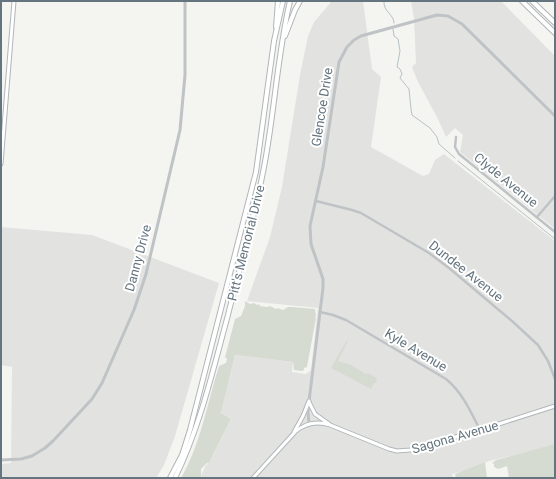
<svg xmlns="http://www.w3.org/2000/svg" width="556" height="479" viewBox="0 0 556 479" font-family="Roboto,sans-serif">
  <rect width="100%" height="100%" fill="#f4f4f1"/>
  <g fill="#e2e3e1">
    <polygon points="332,1 363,1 372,69 381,77 371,147 423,176 429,174 435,160 444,154 555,241 555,445 489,461 471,469 452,474 453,478 256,478 249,477 247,478 200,478 206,465 209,463 231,419 221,413 235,355 293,362 292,372 306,374 311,370 318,308 247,301 270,237 282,187 300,75 308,36 314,22"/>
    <polygon points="411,1 501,1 555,56 555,229 460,152 463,135 455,128 446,137 438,119 418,82 412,67 416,63 414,19"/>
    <polygon points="1,227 92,235 219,283 175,436 164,465 156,478 1,478 1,464 11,463 12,367 1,365"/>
  </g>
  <g fill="#d6dbd2">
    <path d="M 245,301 L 250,304 L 254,303 L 257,305 L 259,304 L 260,306 L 267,307 L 270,306 L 276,309 L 278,308 L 283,310 L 288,307 L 292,307 L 315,309 L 316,316 L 315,318 L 316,318 L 307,367 L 304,368 L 304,370 L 302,371 L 294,370 L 293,362 L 235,355 L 221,413 L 231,419 L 209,463 L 207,463 L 201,469 L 201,476 L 199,478 L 181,478 C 201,443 207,404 219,366 L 226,363 L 227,359 L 225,357 L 235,319 L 241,316 L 245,306 Z"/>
    <polygon points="347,340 348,341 338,361 351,365 366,374 368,373 377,378 376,382 372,386 371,389 331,368"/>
    <polygon points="555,444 555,478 509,478 507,466 498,469 494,467 494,464 492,463 496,460"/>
    <polygon points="485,462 487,478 456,478 455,474"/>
  </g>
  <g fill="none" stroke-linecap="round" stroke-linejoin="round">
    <g stroke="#b6c2c5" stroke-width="1">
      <path d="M 384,1 C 383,12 394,14 394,23"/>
      <polyline points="393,29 394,36 398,39 400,51 397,67 400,69 402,74 400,78 409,89 411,109 412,115 430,128 437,137 439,144 455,158"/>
      <polyline points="458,161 555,239"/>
    </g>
    <g stroke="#b2b7ba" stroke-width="5">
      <g id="secondary">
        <polyline points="1,164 14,1"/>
        <polyline points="309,402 315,414 329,424"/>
        <polyline points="294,432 303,416 309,401"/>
        <path d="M 253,478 L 296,431 C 306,423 318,421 330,425 L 389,449 L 397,451 L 410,450 L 480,430 L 555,406"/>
      </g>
    </g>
    <g stroke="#b2b6b8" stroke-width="6">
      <g id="motorway">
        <polyline points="522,1 555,33"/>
        <polyline points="532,1 555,23"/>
        <polyline points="276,27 278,1"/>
        <polyline points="285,36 295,10 300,1"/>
        <polyline points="170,478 182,455 190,430 256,172 274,41 283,1"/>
        <path d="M 175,478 C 200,427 213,370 228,315 C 241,262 257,210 266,156 C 275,105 278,52 290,1"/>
      </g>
    </g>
    <g stroke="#bfc3c6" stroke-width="2.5">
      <polyline points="456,137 455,147 459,154 555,232"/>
      <polyline points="316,201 352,210 361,213 429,253 449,268 512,321 538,345 548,361 555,379"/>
      <polyline points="537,217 555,196"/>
      <path d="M 320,312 L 333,315 L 346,320 L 446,379 C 462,392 471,412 480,430"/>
    </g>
    <g stroke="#bfc3c6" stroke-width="3">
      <polyline points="309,424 308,412 309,401 323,288 323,279 311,244 310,226 323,167 339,62 347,47 354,40 361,36 437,15 448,16 462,24 555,116"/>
      <polyline points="1,460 21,459 32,456 45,448 53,441 92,399 102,383 134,310 146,274 180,130 185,75 185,1"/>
    </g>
    <use href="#secondary" stroke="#fff" stroke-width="3"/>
    <use href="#motorway" stroke="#fff" stroke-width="4"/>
  </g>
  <g text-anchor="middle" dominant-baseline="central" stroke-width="4" stroke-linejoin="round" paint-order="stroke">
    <g font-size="13" fill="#65757f" stroke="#fff">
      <text transform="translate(322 107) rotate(-81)">Glencoe Drive</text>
      <text transform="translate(506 180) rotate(39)">Clyde Avenue</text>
      <text transform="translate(246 243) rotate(-76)">Pitt's Memorial Drive</text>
      <text transform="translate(138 258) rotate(-75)">Danny Drive</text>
      <text transform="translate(466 271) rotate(38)">Dundee Avenue</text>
      <text transform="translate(416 350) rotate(31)">Kyle Avenue</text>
      <text transform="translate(455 437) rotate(-16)">Sagona Avenue</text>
    </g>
  </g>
  <rect width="556" height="479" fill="none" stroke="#65757f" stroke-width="4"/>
</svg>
